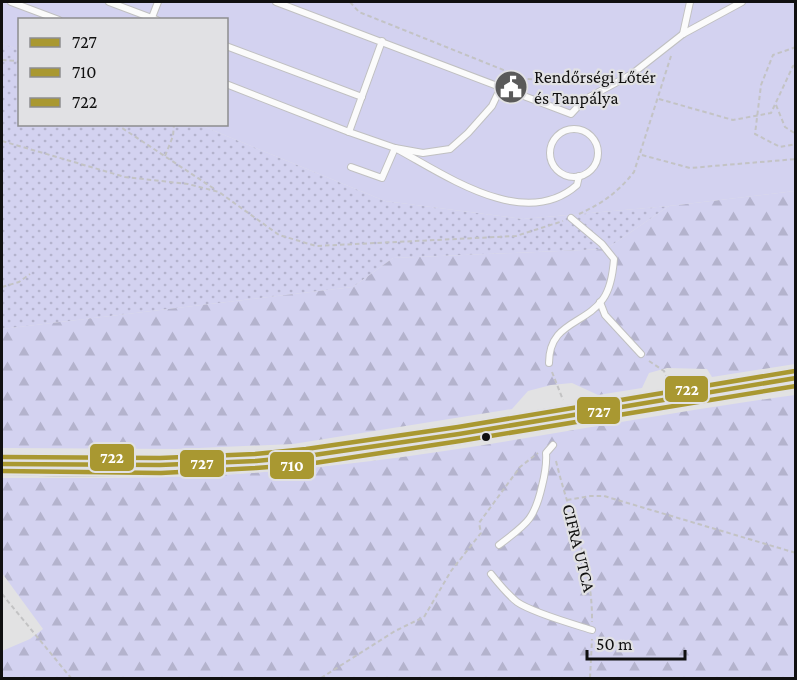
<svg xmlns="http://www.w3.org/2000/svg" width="797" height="680" viewBox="0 0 797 680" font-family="'Crimson Pro',serif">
  <defs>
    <pattern id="grass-dots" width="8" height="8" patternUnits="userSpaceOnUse" patternTransform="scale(1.5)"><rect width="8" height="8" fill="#d3d2f0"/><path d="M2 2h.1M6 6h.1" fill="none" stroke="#b4b3cd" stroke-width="1.8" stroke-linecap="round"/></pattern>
    <pattern id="forest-firs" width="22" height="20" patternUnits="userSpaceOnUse" patternTransform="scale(1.5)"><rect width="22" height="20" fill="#d3d2f0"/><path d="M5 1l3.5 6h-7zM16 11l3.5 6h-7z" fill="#b4b3cd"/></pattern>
  </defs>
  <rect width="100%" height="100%" fill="#e2e2e3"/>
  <polygon fill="url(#grass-dots)" points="2,43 19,50 20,124 200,125 385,201 523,219 669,206 606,249 393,258 353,287 2,329"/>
  <g fill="url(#forest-firs)">
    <polygon points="795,191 795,364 712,377 707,369 667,368 649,373 642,388 598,395 572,383 551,385 528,391 512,409 293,444 176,449 2,448 2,329 353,287 393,258 606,249 669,206"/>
    <path d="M 795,395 L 795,678 L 2,678 L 2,651 L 30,639 L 43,629 L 2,573 L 2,478 C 97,478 192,479 288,470 C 458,455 626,418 795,395 Z"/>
  </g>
  <polygon fill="#d3d2f0" points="2,2 795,2 795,191 669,206 523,219 385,201 200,125 226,124 226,20 20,20 19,50 2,43"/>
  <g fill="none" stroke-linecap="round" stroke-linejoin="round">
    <g stroke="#c0c0c1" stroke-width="8">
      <g id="service">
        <polyline points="11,2 59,20"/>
        <polyline points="109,2 157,20"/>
        <polyline points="276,2 571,114 584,100 632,74 683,34 742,2"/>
        <polyline points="151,20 158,2"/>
        <polyline points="683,34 690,2"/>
        <polyline points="226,46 362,97"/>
        <polyline points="226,84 349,132 395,148 423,153 450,149 468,133 492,106 501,87"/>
        <circle cx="574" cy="153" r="24"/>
        <polyline points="349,132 382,41"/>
        <path d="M 351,167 L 382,178 L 395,148 C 444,174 524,232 577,185 L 579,176"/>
        <polyline points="600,302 605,315 641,354"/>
        <path d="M 549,363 C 549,322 585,325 603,299 C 611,288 613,272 614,259 L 602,244 L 571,218"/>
        <path d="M 499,545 C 526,524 534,521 542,486 C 545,474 547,465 546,453 L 553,445"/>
        <path d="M 491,574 C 499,584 507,594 517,602 C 533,613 573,624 592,630"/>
      </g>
    </g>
    <g stroke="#c0c0c1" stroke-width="22">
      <path id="primary" d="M 2,464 C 86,467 171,467 256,461 C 324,456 392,444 459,434 C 571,416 683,397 796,378"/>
    </g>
    <g stroke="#c3c3c4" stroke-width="2" stroke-dasharray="4.5 3" stroke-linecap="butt">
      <polyline points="350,2 359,12 526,79 567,80 595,78 602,80"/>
      <polyline points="796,47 773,55 761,85 755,134 780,147 796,144"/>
      <polyline points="2,60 16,61 20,63"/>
      <polyline points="659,99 733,120 771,113 793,66 796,65"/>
      <polyline points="776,105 785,127 796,134"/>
      <polyline points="116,124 216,190"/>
      <polyline points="2,141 125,177 188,184 219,192 279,235 316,246 516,236 563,221"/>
      <polyline points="642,155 690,168 796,159"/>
      <polyline points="165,156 173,136 174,124"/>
      <path d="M 579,214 C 603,203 617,193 634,172 L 671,56"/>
      <polyline points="2,287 19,282 30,274"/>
      <polyline points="649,361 664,371 670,384"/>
      <polyline points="552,372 563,400"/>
      <path d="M 556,461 C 569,516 593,564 592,622"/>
      <polyline points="567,500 590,496 604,496 796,553"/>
      <polyline points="2,594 71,678"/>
      <polyline points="321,678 395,631 424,617 451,571 481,533 479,523 520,467 538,453"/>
      <polyline points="590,678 592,639"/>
    </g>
    <use href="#service" stroke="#fbfbfb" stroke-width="6"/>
    <use href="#primary" stroke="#fbfbfb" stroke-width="20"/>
    <g stroke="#e1e1e4" stroke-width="9">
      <polyline id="bus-1" points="2,464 160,465 256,461 307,456 459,434 796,378"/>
    </g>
    <g stroke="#e1e1e4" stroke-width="9">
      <polyline id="bus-2" points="2,471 161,473 256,468 308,464 460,441 796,386"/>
    </g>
    <g stroke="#e1e1e4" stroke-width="9">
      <polyline id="bus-3" points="2,457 160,458 255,454 306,449 458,427 795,371"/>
    </g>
    <use href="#bus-1" stroke="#a99831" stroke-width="4.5"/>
    <use href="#bus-2" stroke="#a99831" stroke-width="4.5"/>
    <use href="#bus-3" stroke="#a99831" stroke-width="4.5"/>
  </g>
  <defs>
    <g id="civic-disc" transform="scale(1.725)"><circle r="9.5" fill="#5a5a5a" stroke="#e1e1e4"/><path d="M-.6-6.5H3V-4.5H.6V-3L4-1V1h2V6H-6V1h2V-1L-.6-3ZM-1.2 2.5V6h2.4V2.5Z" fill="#fff"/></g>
  </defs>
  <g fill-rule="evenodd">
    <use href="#civic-disc" x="511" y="87"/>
  </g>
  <circle fill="#101010" stroke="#e1e1e4" stroke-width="2" cx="486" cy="437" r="5"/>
  <g text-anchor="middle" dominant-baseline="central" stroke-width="4.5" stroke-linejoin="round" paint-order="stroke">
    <g font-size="18" fill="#101010" stroke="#e1e1e4" text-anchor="start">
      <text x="534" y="77">Rendőrségi Lőtér<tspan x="534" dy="21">és Tanpálya</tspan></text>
    </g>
    <g font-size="18" fill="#101010" stroke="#e1e1e4">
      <text transform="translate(579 548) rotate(76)">CIFRA UTCA</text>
    </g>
  </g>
  <g stroke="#e1e1e4" stroke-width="2">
    <rect x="664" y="375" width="45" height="28" rx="6" fill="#a99831"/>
    <rect x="576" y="396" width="45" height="29" rx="6" fill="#a99831"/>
    <rect x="89" y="443" width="46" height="29" rx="6" fill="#a99831"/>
    <rect x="179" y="449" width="46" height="29" rx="6" fill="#a99831"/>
    <rect x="269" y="451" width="46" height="29" rx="6" fill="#a99831"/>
  </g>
  <g font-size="16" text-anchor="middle" font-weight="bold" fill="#fff">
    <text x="687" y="395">722</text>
    <text x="599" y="417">727</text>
    <text x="112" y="463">722</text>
    <text x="202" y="469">727</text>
    <text x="292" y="471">710</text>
  </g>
  <rect width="797" height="680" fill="none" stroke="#101010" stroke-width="6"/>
  <rect x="18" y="18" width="210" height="108" fill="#e1e1e4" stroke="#8d8d8f" stroke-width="1.5"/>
  <rect x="30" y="38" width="30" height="9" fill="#a99831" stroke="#8d8d8f" stroke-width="1.5"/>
  <text x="72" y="48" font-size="18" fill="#101010">727</text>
  <rect x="30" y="68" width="30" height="9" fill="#a99831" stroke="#8d8d8f" stroke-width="1.5"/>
  <text x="72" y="78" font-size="18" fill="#101010">710</text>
  <rect x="30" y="98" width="30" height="9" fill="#a99831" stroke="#8d8d8f" stroke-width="1.5"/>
  <text x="72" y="108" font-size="18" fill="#101010">722</text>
  <path d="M587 650v9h98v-9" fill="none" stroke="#101010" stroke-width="3"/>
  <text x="596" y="650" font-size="18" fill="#101010" stroke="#e1e1e4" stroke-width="4.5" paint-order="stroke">50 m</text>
</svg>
